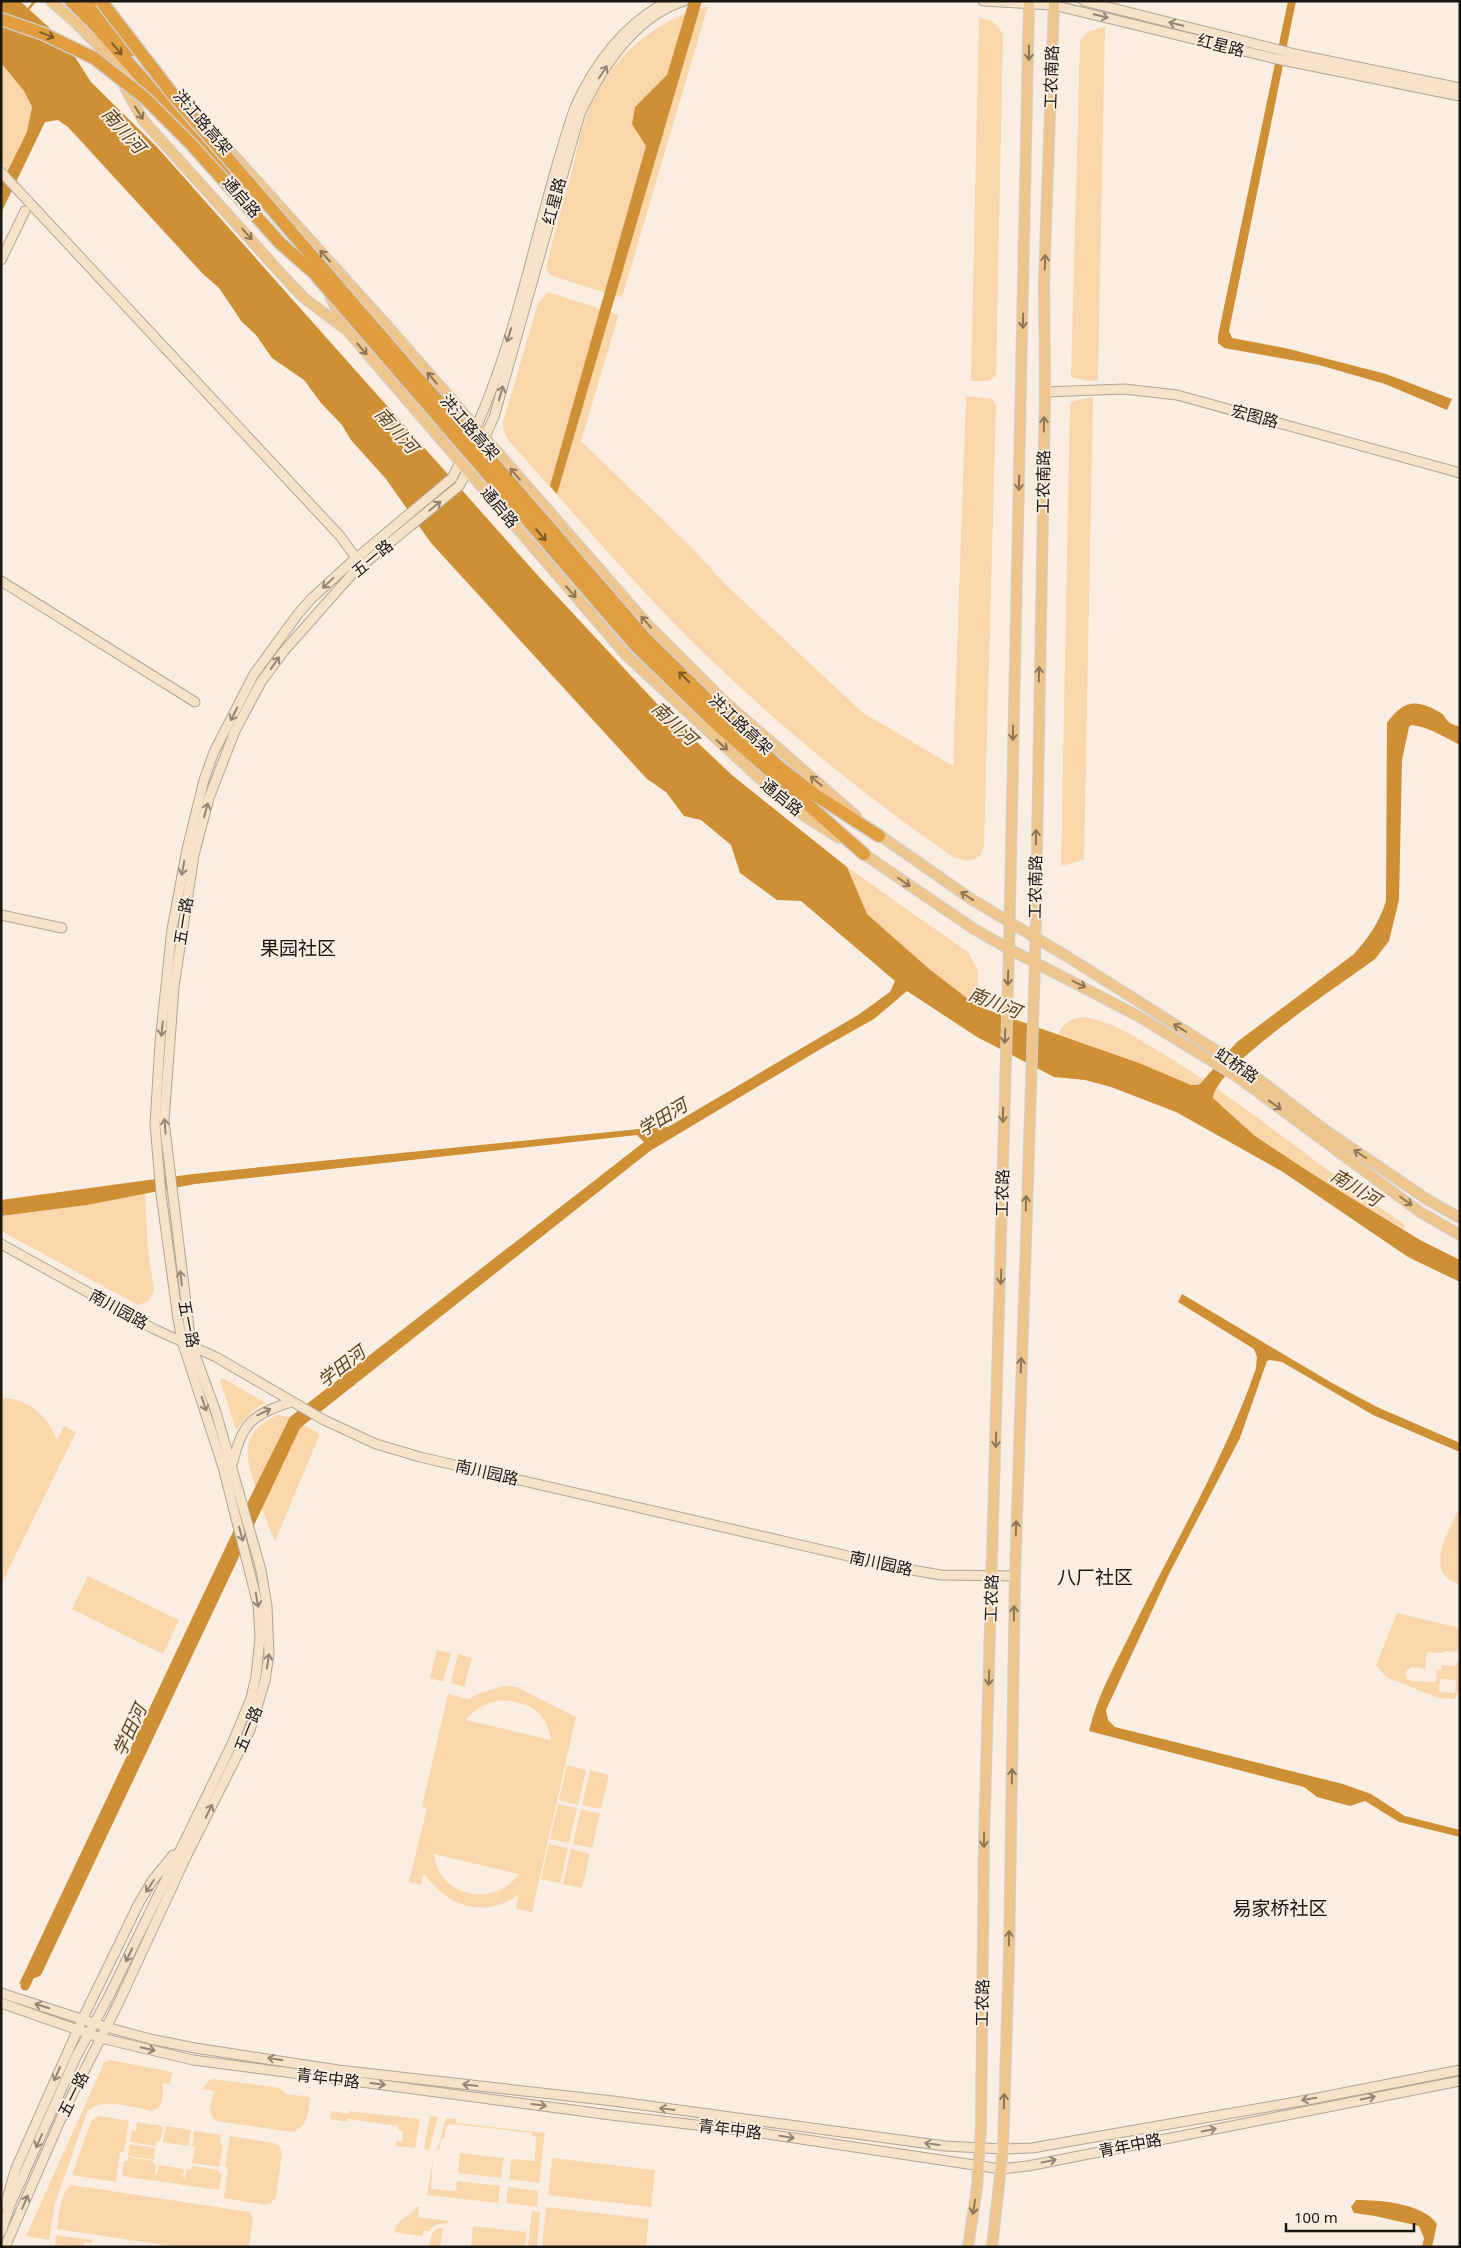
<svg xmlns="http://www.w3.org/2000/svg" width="1461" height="2248" viewBox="0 0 1461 2248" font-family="'Noto Sans','Noto Sans SC',sans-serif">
  <rect width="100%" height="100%" fill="#f9eee1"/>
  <g fill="#fad6ab" fill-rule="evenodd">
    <path d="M 708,6 L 623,294 L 619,297 L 552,276 L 548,272 L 546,267 C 554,236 562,205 571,175 C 577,150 582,122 594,99 C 618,51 657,20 708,6 Z"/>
    <path d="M 979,18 C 991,19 998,24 1003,35 L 996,376 L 988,381 L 971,381 Z"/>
    <polygon points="1105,26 1098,380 1088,381 1071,377 1080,41 1088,32"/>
    <polygon points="1,63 24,91 32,107 27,132 8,170 1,164"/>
    <path d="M 548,292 L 617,314 L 618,317 L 581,441 L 694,550 L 725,584 L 862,712 L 953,766 L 966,396 L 992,399 L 996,405 L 984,846 L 980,856 C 969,863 961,861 950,855 C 865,796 784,730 709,658 C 638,590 575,514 509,441 L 504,432 L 503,422 L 538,303 Z"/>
    <polygon points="1093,397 1084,860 1061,866 1070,404 1073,401"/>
    <polygon points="847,867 969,953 978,971 977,1006 927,968 867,914"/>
    <path d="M 1083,1017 C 1112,1021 1139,1039 1165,1055 C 1248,1105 1322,1170 1403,1223 L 1405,1230 L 1314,1175 L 1255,1136 L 1223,1106 L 1139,1063 L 1058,1034 C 1064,1022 1070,1019 1083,1017 Z"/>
    <polygon points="145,1193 148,1250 154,1290 149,1301 138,1305 1,1231 1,1216 87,1205"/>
    <polygon points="221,1379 224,1379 266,1403 253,1410 236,1430 220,1381"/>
    <path d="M 1,1398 C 28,1398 48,1416 57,1440 L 64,1426 L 76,1432 L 1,1585 Z"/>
    <path d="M 278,1415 L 290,1417 L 320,1434 L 275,1541 C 267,1524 261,1507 256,1489 C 245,1456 239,1431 278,1415 Z"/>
    <path d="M 1460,1507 L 1460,1584 C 1421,1575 1450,1528 1460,1507 Z"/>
    <polygon points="88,1576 179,1620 163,1654 72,1609"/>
    <path d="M 1397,1613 L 1460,1628 L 1460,1649 L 1457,1649 L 1457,1652 L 1444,1651 L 1443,1653 L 1427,1652 L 1425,1669 L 1412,1667 L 1405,1672 L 1407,1679 L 1411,1681 L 1436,1682 L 1437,1670 L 1442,1670 L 1442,1665 L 1456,1666 L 1456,1663 L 1460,1663 L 1460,1691 L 1454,1699 L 1438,1698 L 1386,1677 L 1376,1665 ZM 1440,1679 L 1456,1680 L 1455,1693 L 1439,1692 Z"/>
    <polygon points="437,1650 451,1653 443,1682 430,1678"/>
    <polygon points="458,1654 472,1658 464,1687 451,1683"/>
    <path d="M 503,1686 L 517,1687 L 576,1717 L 532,1912 L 516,1909 L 518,1895 C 484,1919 447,1907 424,1873 L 421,1885 L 409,1882 L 427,1808 L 422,1807 L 448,1694 L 469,1699 L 480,1693 ZM 500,1700 C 528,1702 546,1710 551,1740 L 466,1720 C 475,1708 485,1704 500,1700 ZM 434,1854 L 519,1874 C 495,1908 439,1898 434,1854 Z"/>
    <polygon points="567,1765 586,1770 578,1805 559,1800"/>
    <polygon points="590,1770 609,1775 601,1809 582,1805"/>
    <polygon points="558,1804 577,1808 569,1843 550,1839"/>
    <polygon points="581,1809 600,1814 592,1848 573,1844"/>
    <polygon points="549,1844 568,1848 560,1883 541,1879"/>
    <polygon points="571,1849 590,1854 582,1888 563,1884"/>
    <path d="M 110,2060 L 172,2072 L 170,2084 L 163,2083 C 162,2094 166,2106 152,2111 C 134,2108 98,2096 87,2112 L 55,2204 L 49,2240 L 26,2236 L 104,2063 Z"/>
    <path d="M 214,2079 L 280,2088 L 286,2094 L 310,2097 C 308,2112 309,2127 292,2132 L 217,2121 C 205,2113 212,2101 214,2091 L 203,2089 L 208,2081 Z"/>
    <polygon points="331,2111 349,2114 349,2111 420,2119 415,2148 396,2146 396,2141 402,2142 403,2131 398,2130 398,2126 348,2119 347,2122 330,2119"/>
    <polygon points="100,2116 129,2121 124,2152 120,2152 116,2182 72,2175 90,2124 93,2119"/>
    <polygon points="430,2116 438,2117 429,2150 424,2149"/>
    <polygon points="446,2118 456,2119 456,2123 545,2133 539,2183 509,2179 512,2159 535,2161 536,2137 532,2136 532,2133 451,2124 446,2126 444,2139 441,2138 439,2151 437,2150"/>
    <polygon points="137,2122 163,2126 160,2142 157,2141 156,2146 130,2142 132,2131 136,2131"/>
    <polygon points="166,2126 191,2130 188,2146 163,2142"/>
    <polygon points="194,2131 221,2135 220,2144 223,2145 219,2167 192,2163 195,2147 192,2146"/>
    <polygon points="230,2136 274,2143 280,2147 282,2154 276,2197 272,2202 265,2205 224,2198 228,2167 225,2167"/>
    <polygon points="130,2144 155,2148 154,2160 128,2156"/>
    <polygon points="460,2153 504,2158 501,2178 458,2173"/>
    <polygon points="128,2157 153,2161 153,2164 156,2165 155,2174 157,2174 159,2165 184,2169 183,2178 185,2178 187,2169 191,2170 192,2166 219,2170 219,2173 222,2174 219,2190 122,2176 124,2161 127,2161"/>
    <polygon points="552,2158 655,2170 651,2207 548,2195"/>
    <polygon points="433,2159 431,2189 456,2191 457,2181 500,2186 498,2203 427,2195"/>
    <path d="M 71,2185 L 250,2212 L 253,2219 L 249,2247 L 178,2247 L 57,2229 C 59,2216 60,2193 71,2185 Z"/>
    <polygon points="508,2187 538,2191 537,2207 506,2203"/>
    <path d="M 416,2207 L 419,2207 L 418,2217 L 449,2221 L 448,2223 L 434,2225 L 429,2231 L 423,2231 L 422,2236 L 394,2232 C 397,2218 410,2218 416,2207 Z"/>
    <polygon points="546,2207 649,2219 646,2247 542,2247"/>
    <polygon points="532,2211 540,2212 537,2247 528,2247"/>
    <polygon points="473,2226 526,2232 525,2247 471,2247"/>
    <polygon points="438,2228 443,2228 440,2247 428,2247 433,2232"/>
    <polygon points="56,2235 92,2240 92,2243 84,2242 84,2247 70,2247 63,2244 62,2247 55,2247"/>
  </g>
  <g fill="#cf8f34">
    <path d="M 1,1 L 20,1 L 66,43 L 91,82 L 157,147 L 541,579 L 660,707 L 733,776 L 847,867 L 867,914 L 928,968 L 977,1006 L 1139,1063 L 1191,1085 L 1197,1085 L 1200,1084 L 1237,1042 L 1354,954 C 1369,937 1379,923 1386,901 L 1387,723 C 1404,699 1417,699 1441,713 C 1445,715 1445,720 1449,722 C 1452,725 1456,725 1460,727 L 1460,745 C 1444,737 1429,727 1411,725 L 1409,727 L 1402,760 L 1399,900 L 1389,941 L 1375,959 C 1346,981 1215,1066 1213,1098 L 1255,1136 L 1314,1175 L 1420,1240 L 1460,1260 L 1460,1282 L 1408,1257 L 1283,1172 L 1176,1112 L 1111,1087 L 1085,1080 L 1054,1077 L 977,1037 L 907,991 L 874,1019 L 824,1047 L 650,1151 L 300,1428 L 42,1973 L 40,1976 L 19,1984 L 230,1538 L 290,1417 L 644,1142 L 637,1135 L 195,1184 L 87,1205 L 1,1216 L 1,1200 L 193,1174 L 639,1129 L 668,1127 L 858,1015 L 890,992 L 895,981 L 801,901 L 777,900 L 740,873 L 731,845 L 701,820 L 684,816 L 666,792 L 647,779 L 431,543 L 386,479 L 351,440 L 342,425 L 321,403 L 304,380 L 272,358 L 256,335 L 242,322 L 219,288 L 202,273 L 68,127 L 58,120 L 45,122 L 1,213 L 1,184 L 27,132 L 32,107 L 24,91 L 1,63 Z"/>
    <polygon points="689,1 702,1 557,494 550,486 646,146 632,124 635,107 667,75"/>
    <polygon points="1288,1 1296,1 1229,331 1232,338 1285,348 1386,374 1452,399 1447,410 1385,384 1319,365 1224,348 1218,343 1218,336"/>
    <path d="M 1182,1294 L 1332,1383 L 1377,1407 L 1460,1443 L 1460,1452 L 1373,1415 L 1282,1362 L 1270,1360 L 1267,1361 L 1240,1438 L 1169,1574 L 1106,1710 L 1108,1720 L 1115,1727 L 1343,1784 L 1371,1794 L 1405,1816 L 1460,1830 L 1460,1837 L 1399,1822 L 1365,1801 L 1350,1806 L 1317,1797 L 1304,1787 L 1089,1731 C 1097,1696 1116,1663 1132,1630 C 1174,1543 1225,1459 1256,1368 L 1257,1357 L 1254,1349 L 1178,1302 Z"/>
    <path d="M 1356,2200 C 1379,2200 1423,2203 1437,2224 L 1432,2247 L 1422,2247 L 1424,2238 L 1419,2226 L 1375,2216 L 1354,2213 L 1351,2207 Z"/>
  </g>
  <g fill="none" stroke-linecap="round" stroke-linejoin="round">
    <polyline stroke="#cf8f34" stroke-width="2.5" points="26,12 35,1"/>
    <polyline stroke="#cf8f34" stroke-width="9" points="25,1986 32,1971"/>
    <g stroke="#aea497" stroke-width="11">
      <g id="secondary">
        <polyline points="983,1 1053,5 1272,58 1460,96"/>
        <polyline points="1084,1 1295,54 1460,88"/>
        <polyline points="1,172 340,536 359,562"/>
        <polyline points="1,260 25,211"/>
        <polyline points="1045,392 1124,389 1177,395 1460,473"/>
        <path d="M 474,432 C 521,329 538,214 575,107 C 595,63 624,24 668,1"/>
        <path d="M 482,443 L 494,417 L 580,114 C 601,69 634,17 684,1"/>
        <polyline points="1,581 195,702"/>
        <polyline points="1,915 62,928"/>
        <polyline points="1,1244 154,1329 216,1357 324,1420 376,1444 420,1457 900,1568 941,1575 1015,1576"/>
        <path d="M 233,1462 C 242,1422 254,1414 291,1402"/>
        <polyline points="1,1993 106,2027 150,2039 195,2048 338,2070 613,2101 945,2146 1003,2149 1032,2148 1307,2100 1460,2070"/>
        <polyline points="1,2003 101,2038 193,2060 611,2115 747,2131 1001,2169 1028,2166 1460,2081"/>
        <polyline points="5,2205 16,2168 82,2020 139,1903 152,1881 173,1855"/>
        <polyline points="1,2232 11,2203 76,2057 108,1998 232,1744 251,1698 256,1676 260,1638 258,1605 223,1467 182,1341 178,1319 161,1194 155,1124 160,1042 172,929 187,849 204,780 214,752 254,674 298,614 311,599 348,565 452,478 462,458"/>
        <polyline points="5,2247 66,2107 118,2004 187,1855 250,1730 265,1681 269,1654 267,1606 261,1570 216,1412 191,1344 164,1121 174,987 194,855 209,798 235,731 261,682 284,651 353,573 459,486 477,454"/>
      </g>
    </g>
    <g stroke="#d1d0d0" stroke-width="12">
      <g id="primary">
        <polyline points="51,1 76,23 138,86"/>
        <polyline points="121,80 143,120 284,277 304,298 344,328"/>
        <polyline points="221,141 392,331 649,626 725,702 856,816"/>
        <polyline points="330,296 346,329 626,655 771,789 806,817 839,838"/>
        <polyline points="875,832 971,899 1068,957 1244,1068 1325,1130 1428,1200 1460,1218"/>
        <polyline points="858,850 974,929 1009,949 1138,1016 1236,1076 1420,1212 1460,1235"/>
        <polyline points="968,2247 977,2187 981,2126 984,1842 1009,949 1029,1"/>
        <polyline points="992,2247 1003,2149 1009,1956 1015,1576 1035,963 1045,392 1044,280 1054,1"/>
      </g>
    </g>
    <g stroke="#d1d0d0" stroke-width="15">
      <g id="highway">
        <polyline points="71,1 96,26 246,196"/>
        <polyline points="87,1 132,50"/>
        <polyline points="1,19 44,34 94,58"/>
        <polyline points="719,711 779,767 817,796 879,836"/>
        <polyline points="711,719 864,854"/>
      </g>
    </g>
    <use href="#secondary" stroke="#f6e2c6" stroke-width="9"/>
    <use href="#primary" stroke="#edc58d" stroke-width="10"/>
    <use href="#highway" stroke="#e19e41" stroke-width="12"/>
    <g stroke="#d1d0d0" stroke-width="15" stroke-linecap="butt">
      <g id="highway-bridge">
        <polyline points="101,1 174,96 414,374 491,460 645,638 719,711"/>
        <polyline points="94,58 145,98 191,144 280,243 314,273 636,646 711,719"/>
      </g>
    </g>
    <use href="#highway-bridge" stroke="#e19e41" stroke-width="12"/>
  </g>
  <defs><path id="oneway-shaft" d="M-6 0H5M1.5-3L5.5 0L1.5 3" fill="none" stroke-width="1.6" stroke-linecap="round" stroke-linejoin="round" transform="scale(1.25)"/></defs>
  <g stroke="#938675">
    <use href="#oneway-shaft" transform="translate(1101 16) rotate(14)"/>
    <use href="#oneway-shaft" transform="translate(1176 24) rotate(-166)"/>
    <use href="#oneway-shaft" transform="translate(603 72) rotate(-56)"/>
    <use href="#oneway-shaft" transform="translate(509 335) rotate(108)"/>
    <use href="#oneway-shaft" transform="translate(501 393) rotate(-74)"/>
    <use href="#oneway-shaft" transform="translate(435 506) rotate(-39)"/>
    <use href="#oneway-shaft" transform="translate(328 583) rotate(137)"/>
    <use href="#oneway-shaft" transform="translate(275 663) rotate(-55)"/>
    <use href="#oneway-shaft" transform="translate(234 714) rotate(117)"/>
    <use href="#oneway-shaft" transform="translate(206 810) rotate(-75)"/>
    <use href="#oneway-shaft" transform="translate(183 868) rotate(100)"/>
    <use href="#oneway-shaft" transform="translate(162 1029) rotate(96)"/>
    <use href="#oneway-shaft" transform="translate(165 1126) rotate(-94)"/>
    <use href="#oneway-shaft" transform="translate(181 1278) rotate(-97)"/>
    <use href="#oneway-shaft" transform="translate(204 1404) rotate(72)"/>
    <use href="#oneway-shaft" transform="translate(264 1412) rotate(-26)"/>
    <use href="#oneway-shaft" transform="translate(241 1534) rotate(75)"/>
    <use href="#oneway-shaft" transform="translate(257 1600) rotate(80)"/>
    <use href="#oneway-shaft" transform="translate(268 1661) rotate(-81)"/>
    <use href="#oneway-shaft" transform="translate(209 1811) rotate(-64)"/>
    <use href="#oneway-shaft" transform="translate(150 1886) rotate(123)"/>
    <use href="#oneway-shaft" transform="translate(129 1955) rotate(116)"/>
    <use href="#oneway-shaft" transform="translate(42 2006) rotate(-162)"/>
    <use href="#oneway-shaft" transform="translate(148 2049) rotate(13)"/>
    <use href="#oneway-shaft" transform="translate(275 2059) rotate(-171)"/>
    <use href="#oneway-shaft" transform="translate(57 2074) rotate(114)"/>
    <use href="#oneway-shaft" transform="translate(378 2084) rotate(7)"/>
    <use href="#oneway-shaft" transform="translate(470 2085) rotate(-173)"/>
    <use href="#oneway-shaft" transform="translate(1368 2098) rotate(-11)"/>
    <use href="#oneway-shaft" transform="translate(1309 2099) rotate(170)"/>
    <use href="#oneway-shaft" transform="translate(539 2105) rotate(7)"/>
    <use href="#oneway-shaft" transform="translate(667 2109) rotate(-172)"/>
    <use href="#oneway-shaft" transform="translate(1209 2130) rotate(-11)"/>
    <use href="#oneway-shaft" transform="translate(787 2137) rotate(9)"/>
    <use href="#oneway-shaft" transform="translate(39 2141) rotate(114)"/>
    <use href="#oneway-shaft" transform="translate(932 2144) rotate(-172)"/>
    <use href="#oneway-shaft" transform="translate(1049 2161) rotate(-12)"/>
    <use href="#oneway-shaft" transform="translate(25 2202) rotate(-67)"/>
  </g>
  <g stroke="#7e5a2a">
    <use href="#oneway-shaft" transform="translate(47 35) rotate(22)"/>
    <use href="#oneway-shaft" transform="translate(117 49) rotate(49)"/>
    <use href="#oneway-shaft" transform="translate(541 535) rotate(50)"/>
    <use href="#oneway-shaft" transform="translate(684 677) rotate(-135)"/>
  </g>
  <g stroke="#8e7656">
    <use href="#oneway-shaft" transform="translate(1029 53) rotate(90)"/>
    <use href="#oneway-shaft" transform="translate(139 113) rotate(58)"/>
    <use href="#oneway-shaft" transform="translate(247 234) rotate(48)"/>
    <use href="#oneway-shaft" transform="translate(325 256) rotate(-132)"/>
    <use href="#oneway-shaft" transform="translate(1045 262) rotate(-88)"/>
    <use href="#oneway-shaft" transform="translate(1023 321) rotate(91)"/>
    <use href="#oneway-shaft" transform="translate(362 349) rotate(50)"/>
    <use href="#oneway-shaft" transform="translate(432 378) rotate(-130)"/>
    <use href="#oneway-shaft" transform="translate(1044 424) rotate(-89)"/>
    <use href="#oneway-shaft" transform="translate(515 474) rotate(-131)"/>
    <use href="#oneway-shaft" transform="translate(1019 483) rotate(92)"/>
    <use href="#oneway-shaft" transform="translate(571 592) rotate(49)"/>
    <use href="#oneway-shaft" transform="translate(646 622) rotate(-132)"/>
    <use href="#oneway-shaft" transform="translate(1039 674) rotate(-89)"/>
    <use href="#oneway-shaft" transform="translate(1013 733) rotate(91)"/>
    <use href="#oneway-shaft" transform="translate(722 745) rotate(42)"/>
    <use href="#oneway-shaft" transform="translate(816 781) rotate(-140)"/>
    <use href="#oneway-shaft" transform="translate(1036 837) rotate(-89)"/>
    <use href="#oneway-shaft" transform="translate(904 882) rotate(35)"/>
    <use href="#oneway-shaft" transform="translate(967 896) rotate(-147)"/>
    <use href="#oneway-shaft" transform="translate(1008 978) rotate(92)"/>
    <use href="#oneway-shaft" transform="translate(1079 984) rotate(27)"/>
    <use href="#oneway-shaft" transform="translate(1180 1028) rotate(-148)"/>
    <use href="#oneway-shaft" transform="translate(1005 1036) rotate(92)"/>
    <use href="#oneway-shaft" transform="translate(1275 1105) rotate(36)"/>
    <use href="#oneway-shaft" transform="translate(1003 1115) rotate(91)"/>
    <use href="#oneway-shaft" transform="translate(1360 1154) rotate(-146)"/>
    <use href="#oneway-shaft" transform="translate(1406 1201) rotate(37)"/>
    <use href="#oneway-shaft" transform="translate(1026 1203) rotate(-88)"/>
    <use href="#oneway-shaft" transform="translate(1001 1277) rotate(92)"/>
    <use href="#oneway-shaft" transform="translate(1021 1365) rotate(-88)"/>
    <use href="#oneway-shaft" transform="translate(996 1440) rotate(92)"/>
    <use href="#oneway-shaft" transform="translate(1016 1528) rotate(-88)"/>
    <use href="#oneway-shaft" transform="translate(1014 1613) rotate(-89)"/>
    <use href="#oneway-shaft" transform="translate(989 1678) rotate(92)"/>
    <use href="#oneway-shaft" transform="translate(1012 1776) rotate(-89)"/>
    <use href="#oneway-shaft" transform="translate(984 1840) rotate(91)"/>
    <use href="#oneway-shaft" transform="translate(1009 1938) rotate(-89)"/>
    <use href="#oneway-shaft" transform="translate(1004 2101) rotate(-88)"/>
    <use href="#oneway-shaft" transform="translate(974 2207) rotate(99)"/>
  </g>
  <g text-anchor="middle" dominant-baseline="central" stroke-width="4" stroke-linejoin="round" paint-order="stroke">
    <g font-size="16" fill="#1a1612" stroke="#f9eee1">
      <text transform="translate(1221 45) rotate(14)">红星路</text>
      <text transform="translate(1051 77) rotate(-88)">工农南路</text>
      <text transform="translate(203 122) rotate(49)">洪江路高架</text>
      <text transform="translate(242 197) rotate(49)">通启路</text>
      <text transform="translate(554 201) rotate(-75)">红星路</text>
      <text transform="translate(1255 416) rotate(15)">宏图路</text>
      <text transform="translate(470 427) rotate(49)">洪江路高架</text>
      <text transform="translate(1043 482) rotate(-89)">工农南路</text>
      <text transform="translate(500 507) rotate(50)">通启路</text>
      <text transform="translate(372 558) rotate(-40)">五一路</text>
      <text transform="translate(741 724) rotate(43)">洪江路高架</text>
      <text transform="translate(782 797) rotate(39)">通启路</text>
      <text transform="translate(1035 887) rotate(-89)">工农南路</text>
      <text transform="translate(183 921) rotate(-81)">五一路</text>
      <text transform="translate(1237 1065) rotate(34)">虹桥路</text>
      <text transform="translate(1002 1193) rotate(-89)">工农路</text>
      <text transform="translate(119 1309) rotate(29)">南川园路</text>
      <text transform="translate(189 1324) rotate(79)">五一路</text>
      <text transform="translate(487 1472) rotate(13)">南川园路</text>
      <text transform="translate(881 1563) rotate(12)">南川园路</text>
      <text transform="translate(991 1598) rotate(-88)">工农路</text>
      <text transform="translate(248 1729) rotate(-68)">五一路</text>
      <text transform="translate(982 2003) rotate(-89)">工农路</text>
      <text transform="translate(328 2078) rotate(7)">青年中路</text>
      <text transform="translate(73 2094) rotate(-64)">五一路</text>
      <text transform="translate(730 2129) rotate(7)">青年中路</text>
      <text transform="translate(1130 2145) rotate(-11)">青年中路</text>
    </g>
    <g font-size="18" font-style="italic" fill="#5d411d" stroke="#f9eee1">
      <text transform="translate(124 130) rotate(48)">南川河</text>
      <text transform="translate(397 430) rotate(48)">南川河</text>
      <text transform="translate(675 723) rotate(43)">南川河</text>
      <text transform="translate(995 1002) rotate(22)">南川河</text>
      <text transform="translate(662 1117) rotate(-31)">学田河</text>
      <text transform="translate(1356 1187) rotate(31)">南川河</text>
      <text transform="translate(341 1366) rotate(-38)">学田河</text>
      <text transform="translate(129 1730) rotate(-65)">学田河</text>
    </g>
    <g font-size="19" fill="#1a1612" stroke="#f9eee1">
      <text x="298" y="948">果园社区</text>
      <text x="1095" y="1577">八厂社区</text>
      <text x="1280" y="1908">易家桥社区</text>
    </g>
  </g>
  <rect width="1461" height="2248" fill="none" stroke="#1a1612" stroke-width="5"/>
  <path d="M1286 2223v8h128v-8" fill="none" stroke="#1a1612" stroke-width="2.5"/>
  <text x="1294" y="2223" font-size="15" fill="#1a1612" stroke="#f9eee1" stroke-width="4" paint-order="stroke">100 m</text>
</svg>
